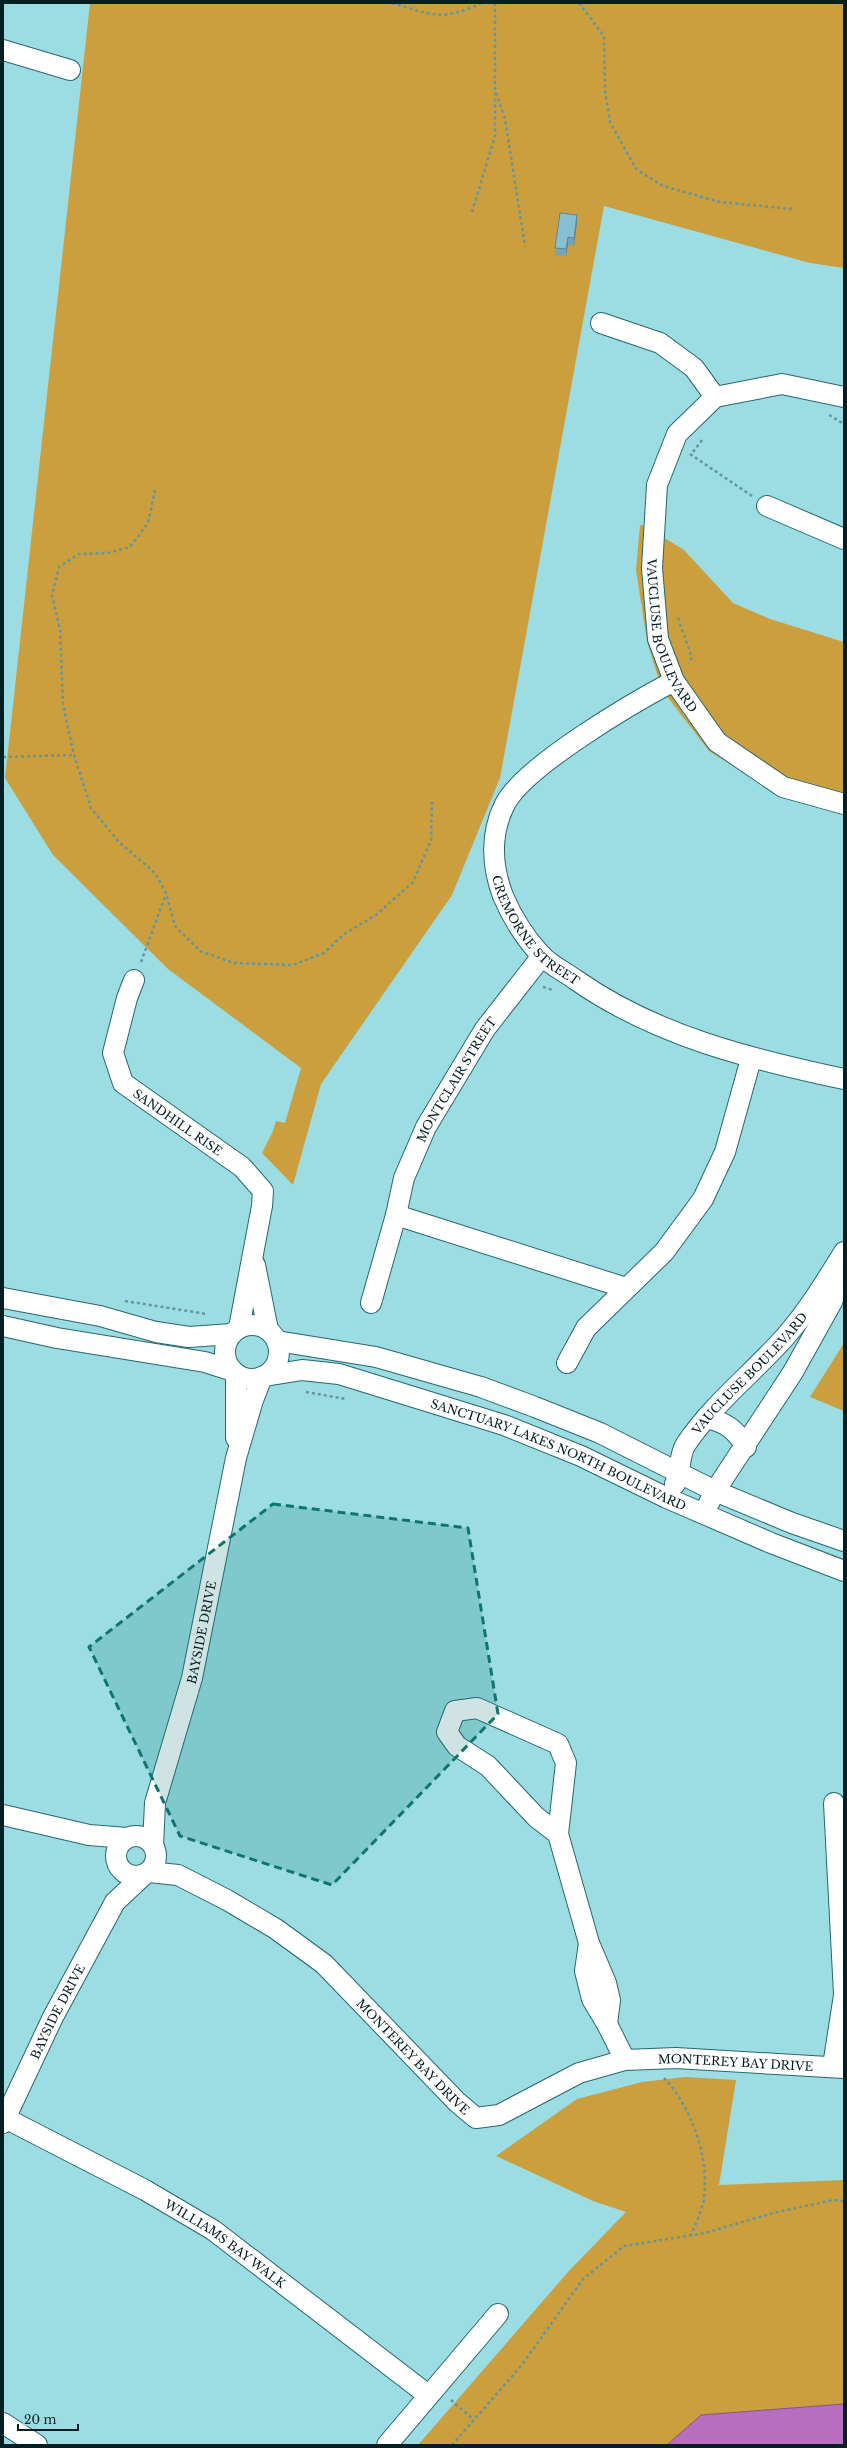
<svg xmlns="http://www.w3.org/2000/svg" width="847" height="2448" viewBox="0 0 847 2448" font-family="'Libre Baskerville',serif">
  <rect width="100%" height="100%" fill="#9cdce3"/>
  <g fill="#cb9f3e">
    <polygon points="90,3 844,3 844,268 810,263 604,206 500,778 452,895 321,1084 293,1185 262,1153 273,1131 276,1121 285,1123 301,1068 168,969 53,855 5,778"/>
    <polygon points="640,525 647,527 684,550 733,603 770,619 844,642 844,811 780,795 709,751 662,690 647,641 636,570"/>
    <polygon points="844,1343 844,1411 810,1397"/>
    <polygon points="685,2077 736,2080 719,2185 844,2180 844,2445 418,2445 568,2272 626,2212 593,2201 496,2156 577,2099 642,2082"/>
  </g>
  <polygon fill="#b86ebf" stroke="#825690" points="844,2404 844,2445 667,2445 701,2415"/>
  <g fill="none" stroke-linecap="round" stroke-linejoin="round">
    <g stroke="#27686e" stroke-width="22">
      <g id="minor">
        <polyline points="3,50 70,70"/>
        <polyline points="601,323 660,343 694,368 715,397"/>
        <path id="s1" d="M 844,397 L 782,384 L 715,397 L 677,434 L 657,485 L 652,568 L 658,639 L 674,681 L 717,742 L 783,787 L 844,804"/>
        <polyline points="767,506 844,539"/>
        <path id="s2" d="M 674,681 C 634,702 521,768 504,806 C 490,835 492,867 503,896 C 512,917 526,939 541,955 C 550,965 565,972 576,980 C 656,1036 750,1059 844,1079"/>
        <path id="s3" d="M 134,980 L 127,998 L 113,1053 L 123,1083 L 242,1167 L 263,1191 L 262,1206 L 239,1328"/>
        <polyline points="396,1215 626,1288"/>
        <polyline points="255,1265 268,1330"/>
        <polyline points="3,1298 100,1316 156,1332 189,1337 232,1334"/>
        <path id="s4" d="M 371,1303 L 396,1215 L 404,1178 L 426,1127 L 485,1029 L 542,956"/>
        <circle cx="252" cy="1352" r="27"/>
        <polyline points="3,1326 57,1338 205,1362 233,1371"/>
        <polyline points="277,1341 376,1357 481,1387 535,1407 600,1433 715,1491 792,1523 844,1541"/>
        <polyline points="567,1363 586,1328 664,1252 703,1199 725,1152 751,1059"/>
        <polyline points="236,1374 236,1438"/>
        <path id="s5" d="M 265,1376 L 302,1370 L 339,1374 L 504,1425 L 581,1456 L 667,1498 L 771,1543 L 844,1571"/>
        <path d="M 706,1418 C 726,1422 736,1430 746,1447"/>
        <path id="s6" d="M 675,1484 C 682,1471 678,1456 686,1444 C 713,1404 753,1373 785,1337 C 808,1311 826,1281 844,1252"/>
        <polyline points="709,1503 715,1491 793,1372 832,1302 844,1266"/>
        <polyline points="834,1803 844,1994"/>
        <polyline points="3,1815 89,1835 127,1838"/>
        <polyline points="558,1834 536,1817 488,1766 457,1746 447,1732 455,1711 477,1708 558,1744 566,1763 558,1834 589,1943 606,1983 610,2000 607,2024"/>
        <circle cx="136" cy="1856" r="20"/>
        <path id="s7" d="M 153,1845 L 155,1803 L 192,1678 L 236,1458 L 253,1400 L 262,1377"/>
        <path id="s8" d="M 149,1872 L 178,1875 L 227,1900 L 276,1929 L 324,1964 L 457,2102 L 476,2118 L 499,2115 L 579,2073 L 625,2060 L 676,2058 L 844,2068"/>
        <polyline points="589,1943 585,1971 592,1999 607,2024 625,2060"/>
        <polyline points="833,2066 844,1995"/>
        <path id="s9" d="M 5,2118 L 145,2190 L 213,2230 L 428,2395"/>
        <path id="s10" d="M 3,2123 L 53,2017 L 115,1902 L 145,1874"/>
        <polyline points="3,2423 37,2445"/>
        <polyline points="387,2445 498,2314"/>
      </g>
    </g>
    <g stroke="#64969c" stroke-width="2.5" stroke-dasharray="3 3" stroke-linecap="butt">
      <path d="M 392,3 C 434,15 440,22 482,3"/>
      <polyline points="495,3 495,89 505,119 525,246"/>
      <polyline points="579,3 604,36 605,90 610,122 636,169 663,186 720,202 792,209"/>
      <polyline points="472,212 495,136 495,91"/>
      <polyline points="829,415 844,424"/>
      <polyline points="693,452 702,440"/>
      <polyline points="690,454 752,496"/>
      <polyline points="155,490 148,523 130,547 108,553 79,554 59,567 52,595 60,630 63,705 74,755 91,808 119,842 155,873 166,893 175,926 200,951 234,963 293,965 324,953 344,934 376,915 413,882 431,840 432,802"/>
      <polyline points="678,618 692,658 688,663"/>
      <polyline points="3,757 74,755"/>
      <polyline points="141,962 166,894"/>
      <polyline points="543,987 553,990"/>
      <polyline points="125,1301 207,1314"/>
      <polyline points="306,1392 346,1399"/>
      <path d="M 664,2078 C 693,2108 711,2163 703,2204 C 700,2214 695,2225 691,2236"/>
      <polyline points="451,2400 474,2420"/>
      <polyline points="452,2445 521,2366 583,2279 624,2246 705,2233 773,2213 833,2200 844,2201"/>
    </g>
    <use href="#minor" stroke="#fff" stroke-width="20"/>
  </g>
  <polygon fill="#74a4b6" points="577,222 574,246 568,245 566,256 555,255 555,248"/>
  <g fill="#5e8694">
    <polygon points="577,215 577,222 574,246 574,238"/>
    <polygon points="568,237 568,245 566,256 566,249"/>
  </g>
  <polygon fill="#87bfd4" stroke="#5e8694" points="560,213 577,215 574,238 568,237 566,249 555,248"/>
  <path fill="#0f766e" fill-opacity="0.2" stroke="#0f766e" stroke-width="3" stroke-dasharray="8 5" stroke-linejoin="round" d="M 273,1504 L 468,1528 L 498,1714 L 332,1885 L 180,1836 L 89,1647 Z"/>
  <g text-anchor="middle" dominant-baseline="central" stroke-width="4" stroke-linejoin="round" paint-order="stroke">
    <g font-size="12" fill="#041f22" stroke="#9cdce3">
      <text stroke="none"><textPath href="#s1" startOffset="394">VAUCLUSE BOULEVARD</textPath></text>
      <text stroke="none"><textPath href="#s2" startOffset="353">CREMORNE STREET</textPath></text>
      <text stroke="none"><textPath href="#s4" startOffset="241">MONTCLAIR STREET</textPath></text>
      <text stroke="none"><textPath href="#s3" startOffset="175">SANDHILL RISE</textPath></text>
      <text stroke="none"><textPath href="#s6" startOffset="137">VAUCLUSE BOULEVARD</textPath></text>
      <text stroke="none"><textPath href="#s5" startOffset="309">SANCTUARY LAKES NORTH BOULEVARD</textPath></text>
      <text stroke="none"><textPath href="#s7" startOffset="219">BAYSIDE DRIVE</textPath></text>
      <text stroke="none"><textPath href="#s10" startOffset="124">BAYSIDE DRIVE</textPath></text>
      <text stroke="none"><textPath href="#s8" startOffset="329">MONTEREY BAY DRIVE</textPath></text>
      <text stroke="none"><textPath href="#s8" startOffset="689">MONTEREY BAY DRIVE</textPath></text>
      <text stroke="none"><textPath href="#s9" startOffset="254">WILLIAMS BAY WALK</textPath></text>
    </g>
  </g>
  <rect width="847" height="2448" fill="none" stroke="#041f22" stroke-width="8"/>
  <path d="M18 2424v6h60v-6" fill="none" stroke="#041f22" stroke-width="2"/>
  <text x="24" y="2424" font-size="12" fill="#041f22" stroke="#9cdce3" stroke-width="3" paint-order="stroke">20 m</text>
</svg>
